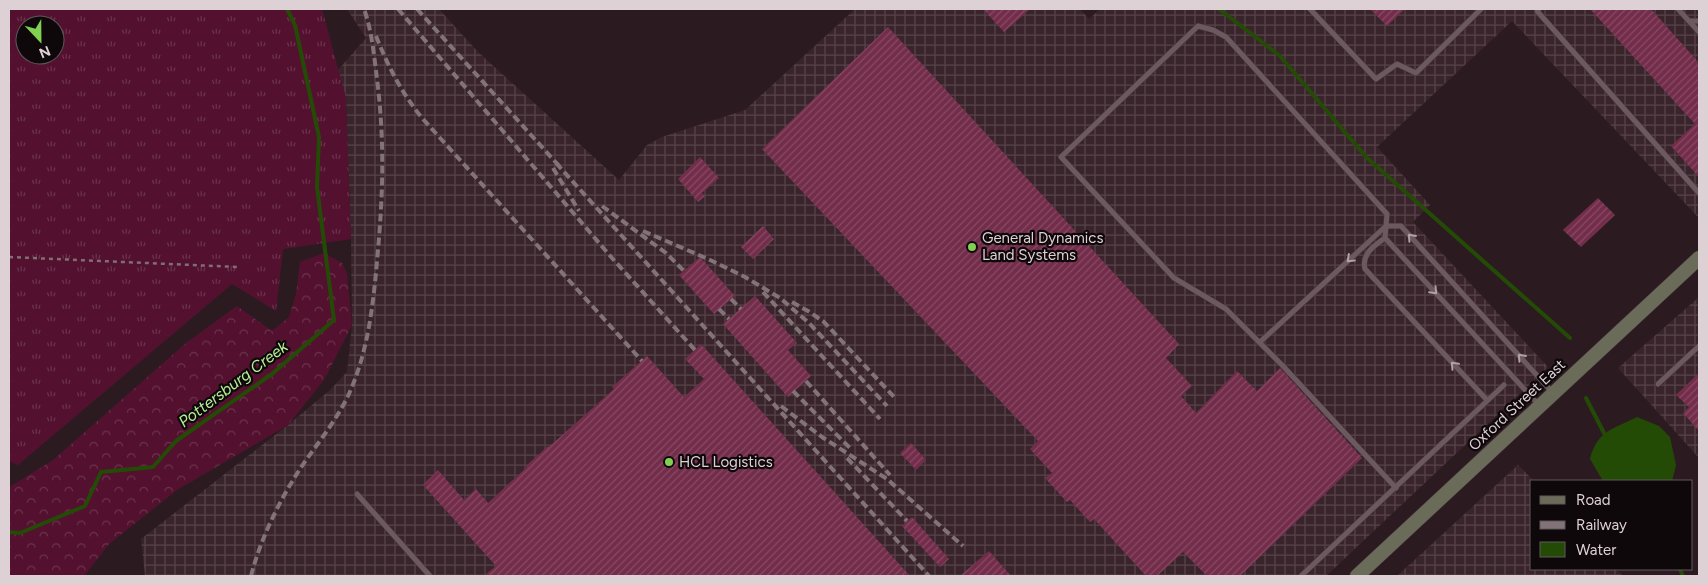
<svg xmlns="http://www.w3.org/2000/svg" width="1708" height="585" viewBox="0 0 1708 585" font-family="Figtree,sans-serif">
  <defs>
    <pattern id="industrial-grid" width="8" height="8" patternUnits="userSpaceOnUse" patternTransform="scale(1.25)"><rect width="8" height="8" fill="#3a242b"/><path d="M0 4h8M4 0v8" fill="none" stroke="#564349"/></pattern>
    <pattern id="grass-tufts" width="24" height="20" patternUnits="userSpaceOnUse" patternTransform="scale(1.25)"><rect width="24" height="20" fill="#53112f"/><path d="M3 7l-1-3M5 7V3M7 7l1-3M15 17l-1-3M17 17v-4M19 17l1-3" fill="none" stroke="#6b334c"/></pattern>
    <pattern id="forest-crowns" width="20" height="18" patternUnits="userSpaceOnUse" patternTransform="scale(1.25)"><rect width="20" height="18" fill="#53112f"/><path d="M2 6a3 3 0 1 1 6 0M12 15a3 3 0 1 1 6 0" fill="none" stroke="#6b334c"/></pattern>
    <pattern id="building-hatch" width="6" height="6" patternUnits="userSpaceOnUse" patternTransform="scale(1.25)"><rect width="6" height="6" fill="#732d4a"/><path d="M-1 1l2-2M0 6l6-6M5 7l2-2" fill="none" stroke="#864a63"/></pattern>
  </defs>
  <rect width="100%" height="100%" fill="#2b1b21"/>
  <g fill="url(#industrial-grid)">
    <polygon points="347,9 439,9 478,52 619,180 647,145 662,137 745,110 855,9 1080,9 1089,19 1100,9 1699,9 1699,215 1698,217 1512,21 1377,147 1430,205 1413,222 1548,367 1326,576 145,576 141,539 288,425 330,390 347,372 352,325 351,239 346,98 338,70 366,38"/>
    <polygon points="1699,297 1699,458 1618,368"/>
    <polygon points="1518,465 1534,481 1532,481 1532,569 1616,569 1623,576 1397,576"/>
  </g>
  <path fill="url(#grass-tufts)" fill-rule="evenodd" d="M 9,9 L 322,9 L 346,98 L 351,239 L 283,249 L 276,311 L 232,284 L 18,465 L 9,461 ZM 25,25 L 55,25 L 55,55 L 25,55 Z"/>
  <polygon fill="url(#forest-crowns)" points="324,253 342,263 347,273 352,325 324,380 288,425 177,490 109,544 84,576 9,576 9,484 11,486 53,460 186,343 237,306 272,331 289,317 296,294 300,262"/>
  <path fill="#244b06" d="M 1637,417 L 1659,426 L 1670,437 L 1676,465 L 1672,481 L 1603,481 L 1590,459 C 1597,431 1613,429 1637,417 Z"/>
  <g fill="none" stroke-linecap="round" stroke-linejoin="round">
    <g stroke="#244b06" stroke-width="4">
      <polyline points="1219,9 1280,56 1366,157 1570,338"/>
      <polyline points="1586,398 1604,433"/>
      <polyline points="9,532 20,533 85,506 101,472 153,467 176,441 272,374 334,320 317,187 319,137 295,25 287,9"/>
      <polyline points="1680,569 1683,576"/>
    </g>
  </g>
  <g fill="url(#building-hatch)">
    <polygon points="983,9 1030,9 1004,32"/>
    <polygon points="1370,9 1405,9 1387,26"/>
    <polygon points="1590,9 1651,9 1699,63 1699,177 1671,146 1695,124"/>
    <polygon points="888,27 1179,344 1166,358 1192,386 1181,396 1196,413 1237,371 1257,391 1280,368 1362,458 1240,576 1207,576 1183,552 1157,576 1146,576 1094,519 1090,522 1070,500 1067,502 1045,478 1052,473 1030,449 1038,441 762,149"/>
    <polygon points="700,157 719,178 702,193 705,196 698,202 678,179"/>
    <polygon points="1598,198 1615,215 1581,247 1563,230"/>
    <polygon points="763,226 774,239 753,259 741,247"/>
    <polygon points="700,257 735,296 714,314 679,275"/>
    <polygon points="755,296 797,343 788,350 811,376 788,397 723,324"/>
    <polygon points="701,344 910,576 484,576 496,566 423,485 438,470 464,500 476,489 488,503 527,467 526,466 548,446 549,447 614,389 612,387 647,356 684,397 704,379 685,359"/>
    <polygon points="1699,373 1699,431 1683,413 1689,407 1676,395"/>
    <polygon points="911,443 926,460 916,470 900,453"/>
    <polygon points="912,517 949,559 940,567 902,526"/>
    <polygon points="989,551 1011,576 960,576"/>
  </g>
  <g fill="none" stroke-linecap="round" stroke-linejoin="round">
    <g stroke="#43373b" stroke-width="6">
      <g id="lane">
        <polyline points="1310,9 1376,79 1397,64 1416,73 1481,9"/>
        <polyline points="1539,9 1537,11 1699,193"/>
        <polyline points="1678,9 1699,32"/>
        <polyline points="1689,21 1699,21"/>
        <path d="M 1385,238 C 1375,245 1361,254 1365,269 L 1487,400"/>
        <polyline points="1260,342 1386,226 1401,226 1553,393"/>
        <polyline points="1658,384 1699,346"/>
        <polyline points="1396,488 1282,365 1226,309 1174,278 1061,157 1198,26 1213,30 1226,37 1387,214 1385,238 1539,405"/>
        <polyline points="357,494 430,576"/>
        <polyline points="1301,576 1504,385"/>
      </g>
    </g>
    <g stroke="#43373b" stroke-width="15">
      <polyline id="secondary" points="1357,576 1699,258"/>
    </g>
    <polyline stroke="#7e6f75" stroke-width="2.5" stroke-dasharray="4 4" stroke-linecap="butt" points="9,257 238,267"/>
    <use href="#lane" stroke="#6c585f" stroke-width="5"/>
    <use href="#secondary" stroke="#6a6b59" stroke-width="14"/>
    <g stroke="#817378" stroke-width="4" stroke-dasharray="8 4" stroke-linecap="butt">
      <polyline points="398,9 612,258 695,350"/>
      <polyline points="417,9 560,167"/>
      <path d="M 376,36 C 388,66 401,92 422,118 L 642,361"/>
      <polyline points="556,163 929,576"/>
      <polyline points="553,168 579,211"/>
      <polyline points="602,206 666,253 684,271"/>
      <polyline points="643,231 708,259 745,277 780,298 809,323 887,406"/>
      <polyline points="763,292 880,419"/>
      <polyline points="731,299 741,309"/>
      <polyline points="792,302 808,311 824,322 895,398"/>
      <polyline points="719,309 729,319"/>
      <polyline points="806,381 890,475"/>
      <polyline points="793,391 850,448"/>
      <polyline points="781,406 822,437 887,479 963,546"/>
      <polyline points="847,458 907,521"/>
      <path d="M 251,576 C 261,537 281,497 304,463 C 318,443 334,423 346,400 C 367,358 373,308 377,261 C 383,197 385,143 377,79 C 374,56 372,31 364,9"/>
    </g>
  </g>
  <defs><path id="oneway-chevron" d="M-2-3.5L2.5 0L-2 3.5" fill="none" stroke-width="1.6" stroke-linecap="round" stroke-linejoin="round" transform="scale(1.25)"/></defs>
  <g stroke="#b0a1a6">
    <use href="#oneway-chevron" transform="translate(1411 237) rotate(-132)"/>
    <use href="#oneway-chevron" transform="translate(1350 259) rotate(137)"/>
    <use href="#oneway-chevron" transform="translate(1434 291) rotate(47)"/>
    <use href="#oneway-chevron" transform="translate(1521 357) rotate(-132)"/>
    <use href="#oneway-chevron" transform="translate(1454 365) rotate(-133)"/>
  </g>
  <g fill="#81d051" stroke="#0f080a" stroke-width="2">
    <circle cx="972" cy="247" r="5"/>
    <circle cx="669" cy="462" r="5"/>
  </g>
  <g text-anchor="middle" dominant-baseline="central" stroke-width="4.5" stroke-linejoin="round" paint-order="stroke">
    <g font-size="15" fill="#ddd1d5" stroke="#0f080a" text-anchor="start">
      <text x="982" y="238">General Dynamics<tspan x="982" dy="17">Land Systems</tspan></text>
      <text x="679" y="462">HCL Logistics</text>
    </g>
    <g font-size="15" fill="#ddd1d5" stroke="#0f080a">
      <text transform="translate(1517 405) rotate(-43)">Oxford Street East</text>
    </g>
    <g font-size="16" font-style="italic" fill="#b5f196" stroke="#0f080a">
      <text transform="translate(233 384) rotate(-37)">Pottersburg Creek</text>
    </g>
  </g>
  <rect width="1708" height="585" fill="none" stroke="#ddd1d5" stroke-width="20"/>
  <rect x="1530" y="480" width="162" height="90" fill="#0f080a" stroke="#61585b"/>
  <rect x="1540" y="496" width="25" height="8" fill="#6a6b59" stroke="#61585b"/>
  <text x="1576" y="505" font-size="15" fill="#ddd1d5">Road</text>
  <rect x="1540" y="521" width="25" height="8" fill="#817378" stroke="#61585b"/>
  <text x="1576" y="530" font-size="15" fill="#ddd1d5">Railway</text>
  <rect x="1540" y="542" width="25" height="15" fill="#244b06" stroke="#61585b"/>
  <text x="1576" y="555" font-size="15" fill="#ddd1d5">Water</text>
  <g transform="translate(40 40) rotate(158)"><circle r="24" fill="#0f080a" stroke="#61585b"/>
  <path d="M0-4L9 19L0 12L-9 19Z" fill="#81d051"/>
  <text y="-8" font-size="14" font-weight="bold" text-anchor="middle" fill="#ddd1d5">N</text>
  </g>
</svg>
